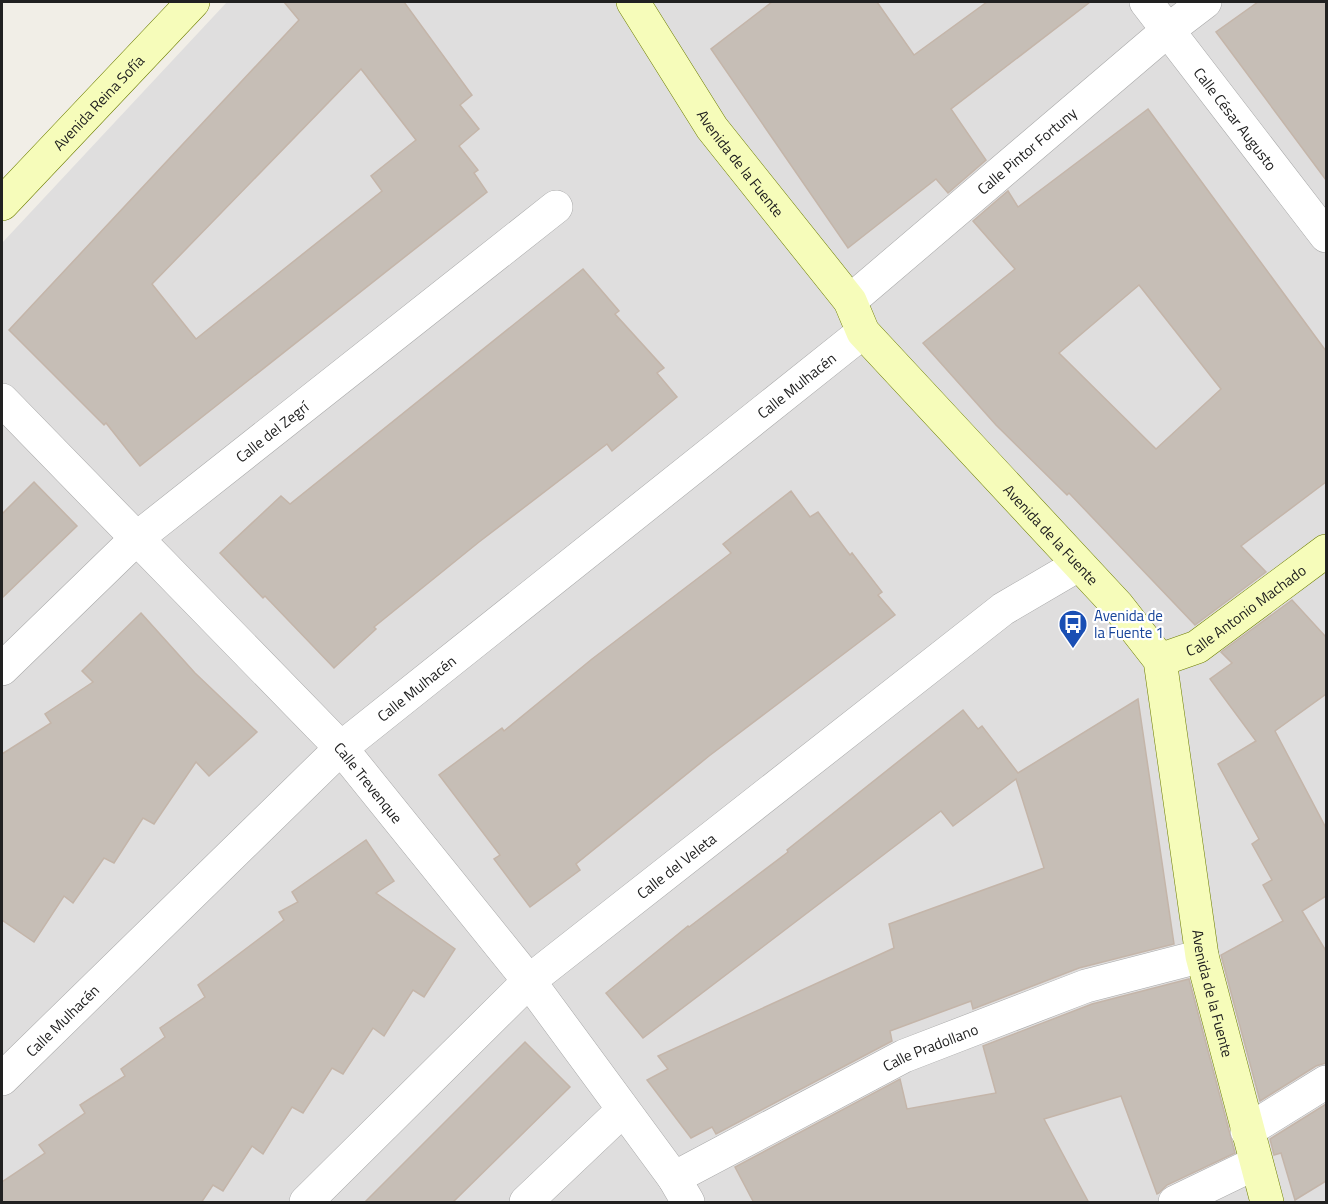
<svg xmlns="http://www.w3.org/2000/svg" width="1328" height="1204" viewBox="0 0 1328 1204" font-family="'Titillium Web',sans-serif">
  <rect width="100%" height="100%" fill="#f1eee7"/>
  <polygon fill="#dfdede" points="227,2 1326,2 1326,1202 2,1202 2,243"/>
  <g fill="#c6beb6" stroke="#c4b5a9" stroke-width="1.5" fill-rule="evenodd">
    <path d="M 284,2 L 404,2 L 472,95 L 460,105 L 479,129 L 459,146 L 478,170 L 474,173 L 487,192 L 140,466 L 106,423 L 104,425 L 9,330 L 299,20 ZM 361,69 L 416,140 L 371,176 L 382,191 L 196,339 L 152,284 Z"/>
    <polygon points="772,2 877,2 914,55 987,2 1090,2 951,109 986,160 948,193 936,179 848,248 711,49"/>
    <polygon points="1258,2 1326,2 1326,180 1216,32"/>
    <path d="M 1148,109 L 1326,351 L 1326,482 L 1241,546 L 1266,572 L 1195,625 L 1069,493 L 1067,495 L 996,425 L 923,343 L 1015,269 L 973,221 L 1008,191 L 1018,207 ZM 1139,285 L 1221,389 L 1156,449 L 1059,353 Z"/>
    <polygon points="583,269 619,311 615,314 664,368 657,373 677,397 612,451 607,444 479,542 374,627 376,629 334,668 265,596 263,598 220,553 281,496 290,504"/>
    <polygon points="34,482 77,526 2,598 2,514"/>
    <polygon points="791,491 810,517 818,512 850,555 852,553 882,592 878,595 895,615 709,756 576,864 580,870 530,907 494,859 500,855 439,775 502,728 504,731 592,659 731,553 723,544"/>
    <polygon points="1292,600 1326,637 1326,694 1275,731 1326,828 1326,896 1302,911 1326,951 1326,1063 1316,1066 1260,1101 1221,955 1283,921 1263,885 1272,880 1252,844 1259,839 1218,764 1256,741 1210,679 1232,663 1221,652"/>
    <polygon points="141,613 195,673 257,732 209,776 196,762 154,824 143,818 114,863 104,858 73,903 64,896 34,942 2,920 2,754 51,723 45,714 93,682 82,671"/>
    <polygon points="1138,699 1174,944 1079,968 973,1009 971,1001 890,1031 892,1041 716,1134 712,1127 691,1138 647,1080 668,1069 658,1056 894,948 889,924 1044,868 1016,779 953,826 941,811 643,1038 606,993 688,926 689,927 788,852 787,850 963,710 978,729 982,726 1018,773"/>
    <polygon points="366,840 394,881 376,893 455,949 424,997 413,990 384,1036 373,1028 343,1074 332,1068 303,1113 292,1107 263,1154 252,1146 223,1191 213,1185 201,1203 2,1203 2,1182 45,1153 39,1145 85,1113 80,1105 125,1076 121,1069 165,1037 160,1028 205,997 198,985 284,920 279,912 298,902 292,892"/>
    <polygon points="1189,979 1235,1153 1167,1185 1159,1193 1157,1194 1121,1096 1044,1119 1089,1203 754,1203 735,1167 900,1079 907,1109 996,1093 983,1046 1092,1004"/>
    <polygon points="525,1042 570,1087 452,1203 364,1203"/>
    <polygon points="1326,1104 1326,1181 1295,1200 1281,1153 1274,1155 1270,1139"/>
  </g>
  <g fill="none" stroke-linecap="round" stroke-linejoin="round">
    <g stroke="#a8a8a8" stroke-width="34">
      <g id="street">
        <path id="s1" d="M 1146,2 L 1326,236"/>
        <path id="s2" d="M 850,301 L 1167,31 L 1205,2"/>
        <path id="s3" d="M 2,400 L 341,748 L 529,981 L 674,1178 L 688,1202"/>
        <path id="s4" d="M 2,669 L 137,538 L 556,207"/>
        <path id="s5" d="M 2,1079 L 341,748 L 863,332"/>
        <polyline points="1247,1131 1326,1082"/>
        <path id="s6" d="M 674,1178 L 904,1056 L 1086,986 L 1202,956"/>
        <path id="s7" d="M 306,1202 L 529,981 L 1003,609 L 1078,565"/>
        <polyline points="526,1202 623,1110"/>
        <polyline points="1175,1202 1256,1163"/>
      </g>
    </g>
    <g stroke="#6d7e01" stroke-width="34">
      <g id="secondary">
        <path id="s8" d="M 633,2 L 712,128 L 850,301 L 863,332 L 1117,605 L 1160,660 L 1202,956 L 1267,1202"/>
        <path id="s9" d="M 2,204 L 193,2"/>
        <path id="s10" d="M 1160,660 L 1197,647 L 1326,551"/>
      </g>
    </g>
    <use href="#street" stroke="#fff" stroke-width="33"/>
    <use href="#secondary" stroke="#f6fcba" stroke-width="33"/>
  </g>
  <defs>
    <g id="bus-pin" transform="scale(1.5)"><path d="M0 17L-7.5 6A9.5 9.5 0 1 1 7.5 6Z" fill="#1a4fb4" stroke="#fff"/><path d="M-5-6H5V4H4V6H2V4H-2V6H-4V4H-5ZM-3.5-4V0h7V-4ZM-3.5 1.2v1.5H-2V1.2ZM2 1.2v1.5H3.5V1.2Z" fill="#fff"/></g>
  </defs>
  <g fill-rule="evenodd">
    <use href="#bus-pin" x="1073" y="624"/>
  </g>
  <g text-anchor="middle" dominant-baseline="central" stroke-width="4.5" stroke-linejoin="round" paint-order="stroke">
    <g font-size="15" fill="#212121" stroke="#fff">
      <text stroke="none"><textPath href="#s9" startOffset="140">Avenida Reina Sofía</textPath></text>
      <text stroke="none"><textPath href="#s1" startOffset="147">Calle César Augusto</textPath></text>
      <text stroke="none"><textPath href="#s2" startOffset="232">Calle Pintor Fortuny</textPath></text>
      <text stroke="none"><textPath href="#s8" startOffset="194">Avenida de la Fuente</textPath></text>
      <text stroke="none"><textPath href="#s5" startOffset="1056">Calle Mulhacén</textPath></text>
      <text stroke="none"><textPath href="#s4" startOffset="360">Calle del Zegrí</textPath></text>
      <text stroke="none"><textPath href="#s8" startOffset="680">Avenida de la Fuente</textPath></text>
      <text stroke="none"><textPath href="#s10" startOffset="100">Calle Antonio Machado</textPath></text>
      <text stroke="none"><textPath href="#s5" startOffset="570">Calle Mulhacén</textPath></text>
      <text stroke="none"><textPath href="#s3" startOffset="530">Calle Trevenque</textPath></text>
      <text stroke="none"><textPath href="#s7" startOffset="501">Calle del Veleta</textPath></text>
      <text stroke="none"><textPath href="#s8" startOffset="1184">Avenida de la Fuente</textPath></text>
      <text stroke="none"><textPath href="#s5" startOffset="84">Calle Mulhacén</textPath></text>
      <text stroke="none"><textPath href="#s6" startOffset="288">Calle Pradollano</textPath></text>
    </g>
    <g font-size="15" fill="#164399" stroke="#fff" text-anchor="start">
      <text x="1094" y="615">Avenida de<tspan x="1094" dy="17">la Fuente 1</tspan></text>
    </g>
  </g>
  <rect width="1328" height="1204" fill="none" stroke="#212121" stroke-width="6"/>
</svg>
